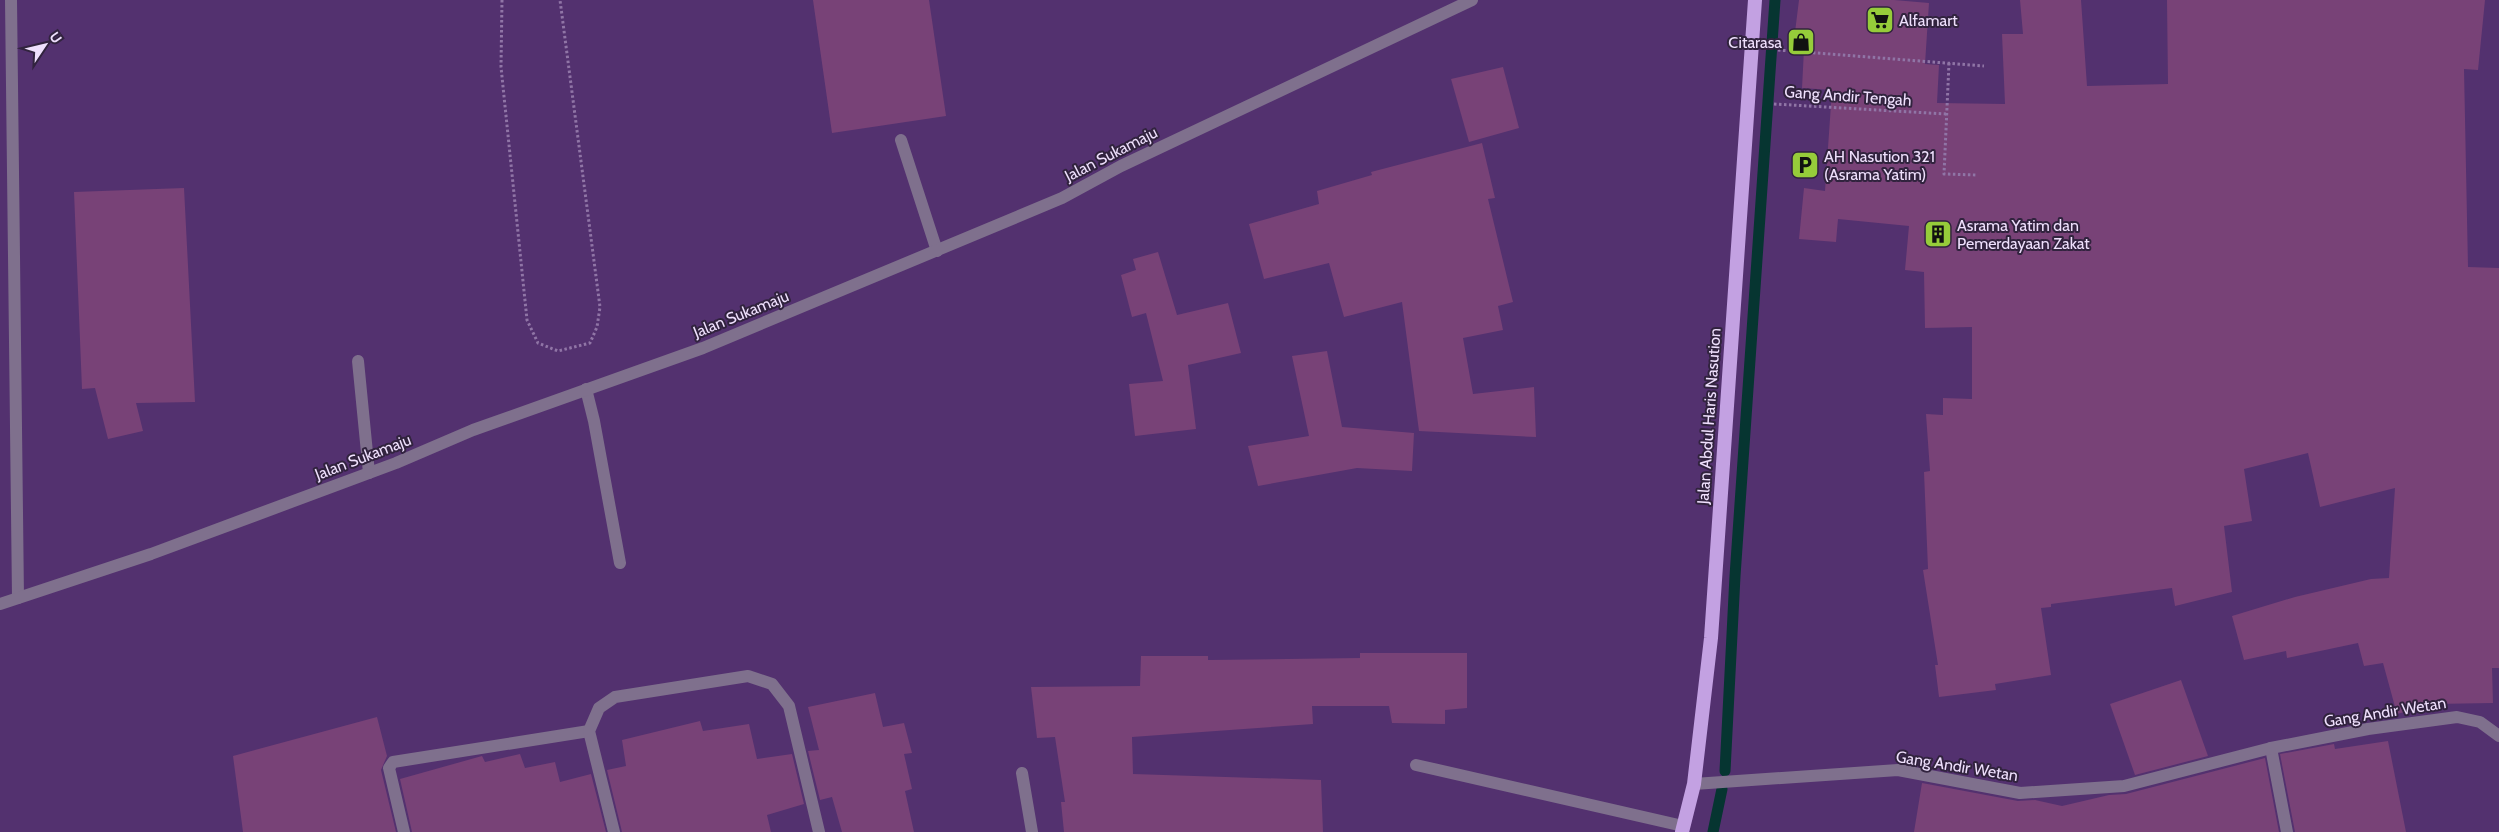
<svg xmlns="http://www.w3.org/2000/svg" width="2499" height="832" viewBox="0 0 2499 832" font-family="Cabin,sans-serif">
  <rect width="100%" height="100%" fill="#53316f"/>
  <g fill="none" stroke-linecap="round" stroke-linejoin="round">
    <g stroke="#063531" stroke-width="11">
      <polyline points="1725,771 1735,576 1775,0"/>
      <polyline points="1713,832 1722,789"/>
    </g>
  </g>
  <g fill="#784277">
    <polygon points="813,0 929,0 946,116 832,133"/>
    <polygon points="1799,0 1894,0 1929,3 1925,64 1939,65 1937,103 2005,104 2002,34 2023,34 2020,0 2081,0 2087,86 2168,84 2167,0 2485,0 2478,70 2464,69 2468,267 2499,268 2499,668 2492,668 2493,703 2434,704 2397,714 2383,663 2364,666 2358,643 2287,658 2286,651 2244,660 2232,616 2295,597 2371,579 2389,578 2395,488 2320,507 2308,453 2244,469 2252,521 2224,526 2232,592 2175,606 2172,588 2051,604 2051,607 2041,608 2051,675 1995,684 1996,690 1939,697 1935,665 1938,665 1923,570 1928,569 1924,472 1930,471 1926,414 1943,415 1943,398 1972,399 1972,327 1925,328 1924,272 1905,270 1909,226 1838,219 1836,242 1799,239 1804,188 1825,191 1832,90 1802,88 1804,49 1793,48"/>
    <polygon points="1503,67 1519,128 1469,142 1451,79"/>
    <polygon points="1482,143 1495,198 1488,199 1513,302 1498,306 1503,330 1463,338 1473,394 1534,387 1536,437 1419,431 1402,302 1344,317 1329,263 1264,279 1249,224 1319,204 1317,191 1372,175 1371,172"/>
    <polygon points="184,188 195,402 136,403 143,431 108,439 95,388 82,389 74,192"/>
    <polygon points="1158,252 1177,315 1228,303 1241,353 1188,365 1196,429 1135,436 1129,384 1163,381 1146,313 1132,317 1121,275 1136,270 1133,259"/>
    <polygon points="1327,351 1342,427 1414,433 1412,471 1357,468 1258,486 1248,446 1309,436 1292,356"/>
    <polygon points="1360,653 1467,653 1467,708 1445,710 1445,724 1392,723 1389,706 1312,706 1313,724 1132,737 1133,774 1321,780 1323,832 1064,832 1061,802 1065,802 1055,737 1037,738 1031,687 1140,686 1141,656 1208,656 1208,660 1360,658"/>
    <polygon points="2181,680 2208,756 2135,775 2110,704"/>
    <polygon points="875,693 883,727 904,723 912,753 904,754 912,789 905,791 914,832 842,832 832,797 820,800 808,751 819,750 808,707"/>
    <polygon points="377,717 387,756 381,770 396,832 243,832 233,756"/>
    <polygon points="700,721 703,731 749,724 757,759 792,754 804,804 767,815 771,832 622,832 607,770 626,766 622,740"/>
    <polygon points="2388,741 2406,832 2295,832 2280,754 2334,744 2335,749"/>
    <polygon points="520,754 525,768 555,762 560,782 591,774 606,832 412,832 400,779 482,756 485,762"/>
    <polygon points="2265,758 2279,832 1914,832 1922,783 2018,801 2035,800 2062,806 2109,795 2126,794"/>
  </g>
  <g fill="none" stroke-linecap="round" stroke-linejoin="round">
    <g stroke="#9075a6" stroke-width="3" stroke-dasharray="2.5 2.5" stroke-linecap="butt">
      <polyline points="502,0 501,67 527,320 538,343 558,351 590,343 597,327 600,307 560,0"/>
      <polyline points="1778,50 1984,66"/>
      <polyline points="1949,63 1944,174 1977,175"/>
      <polyline points="1774,104 1946,114"/>
    </g>
    <g stroke="#7f708d" stroke-width="12">
      <polyline points="901,140 937,251"/>
      <polyline points="358,361 369,473"/>
      <polyline points="586,389 594,421 620,563"/>
      <polyline points="2271,748 2287,832"/>
      <polyline points="1416,765 1683,826"/>
      <polyline points="1694,784 1898,770 2020,793 2124,786 2271,748 2368,729 2457,717 2480,722 2499,736"/>
    </g>
    <g stroke="#7f708d" stroke-width="12">
      <polyline points="11,0 18,598"/>
      <polyline points="0,604 151,554 396,463 473,430 703,348 1062,198 1121,166 1472,0"/>
      <polyline points="1022,773 1032,832"/>
      <polyline points="404,832 389,768 393,762 589,731"/>
      <polyline points="614,832 589,731 599,708 615,697 748,676 772,684 789,706 819,832"/>
    </g>
    <polyline stroke="#c3a1e2" stroke-width="14" points="1682,832 1694,784 1711,638 1755,0"/>
  </g>
  <defs>
    <g id="supermarket-square" transform="scale(1.4375)"><rect x="-9" y="-9" width="18" height="18" rx="4" fill="#96cc3a" stroke="#31233e"/><path d="M-6-5.5h2.5l.6 2H6L4.5 2H-2.5L-4.4-4H-6ZM-1.5 3.2a1.3 1.3 0 1 0 .1 0ZM3 3.2a1.3 1.3 0 1 0 .1 0Z" fill="#111"/></g>
    <g id="shop-square" transform="scale(1.4375)"><rect x="-9" y="-9" width="18" height="18" rx="4" fill="#96cc3a" stroke="#31233e"/><path d="M-5-2.5h2.3a2.7 3.5 0 0 1 5.4 0H5L5.5 6h-11ZM-1.5-2.5h3a1.5 2.3 0 0 0-3 0Z" fill="#111"/></g>
    <g id="parking-square" transform="scale(1.4375)"><rect x="-9" y="-9" width="18" height="18" rx="4" fill="#96cc3a" stroke="#31233e"/><path d="M-3.5-5.5H1a3.5 3.5 0 0 1 0 7H-1V5.5H-3.5ZM-1-3.4V-.6H.8a1.4 1.4 0 0 0 0-2.8Z" fill="#111"/></g>
    <g id="building-square" transform="scale(1.4375)"><rect x="-9" y="-9" width="18" height="18" rx="4" fill="#96cc3a" stroke="#31233e"/><path d="M-4-6H4V6H1V3H-1V6H-4ZM-2.5-4.3h1.7v1.8h-1.7ZM.8-4.3h1.7v1.8H.8ZM-2.5-1h1.7V.8h-1.7ZM.8-1h1.7V.8H.8Z" fill="#111"/></g>
  </defs>
  <g fill-rule="evenodd">
    <use href="#supermarket-square" x="1880" y="20"/>
    <use href="#shop-square" x="1801" y="42"/>
    <use href="#parking-square" x="1805" y="165"/>
    <use href="#building-square" x="1938" y="234"/>
  </g>
  <g text-anchor="middle" dominant-baseline="central" stroke-width="4" stroke-linejoin="round" paint-order="stroke">
    <g font-size="16" fill="#efe0fd" stroke="#31233e" text-anchor="start">
      <text x="1899" y="20">Alfamart</text>
      <text x="1782" y="42" text-anchor="end">Citarasa</text>
      <text x="1824" y="156">AH Nasution 321<tspan x="1824" dy="18">(Asrama Yatim)</tspan></text>
      <text x="1957" y="225">Asrama Yatim dan<tspan x="1957" dy="18">Pemerdayaan Zakat</tspan></text>
    </g>
    <g font-size="16" fill="#efe0fd" stroke="#31233e">
      <text transform="translate(1848 96) rotate(4)">Gang Andir Tengah</text>
      <text transform="translate(1111 154) rotate(-27)">Jalan Sukamaju</text>
      <text transform="translate(741 314) rotate(-22)">Jalan Sukamaju</text>
      <text transform="translate(1709 416) rotate(-86)">Jalan Abdul Haris Nasution</text>
      <text transform="translate(363 457) rotate(-21)">Jalan Sukamaju</text>
      <text transform="translate(2385 712) rotate(-9)">Gang Andir Wetan</text>
      <text transform="translate(1957 766) rotate(9)">Gang Andir Wetan</text>
    </g>
  </g>
  <g transform="translate(45 45) rotate(55)" stroke="#31233e" stroke-width="4" paint-order="stroke">
  <path d="M0-4L9 19L0 12L-9 19Z" fill="#efe0fd"/>
  <text y="-8" font-size="14" font-weight="bold" text-anchor="middle" fill="#efe0fd">U</text>
  </g>
</svg>
